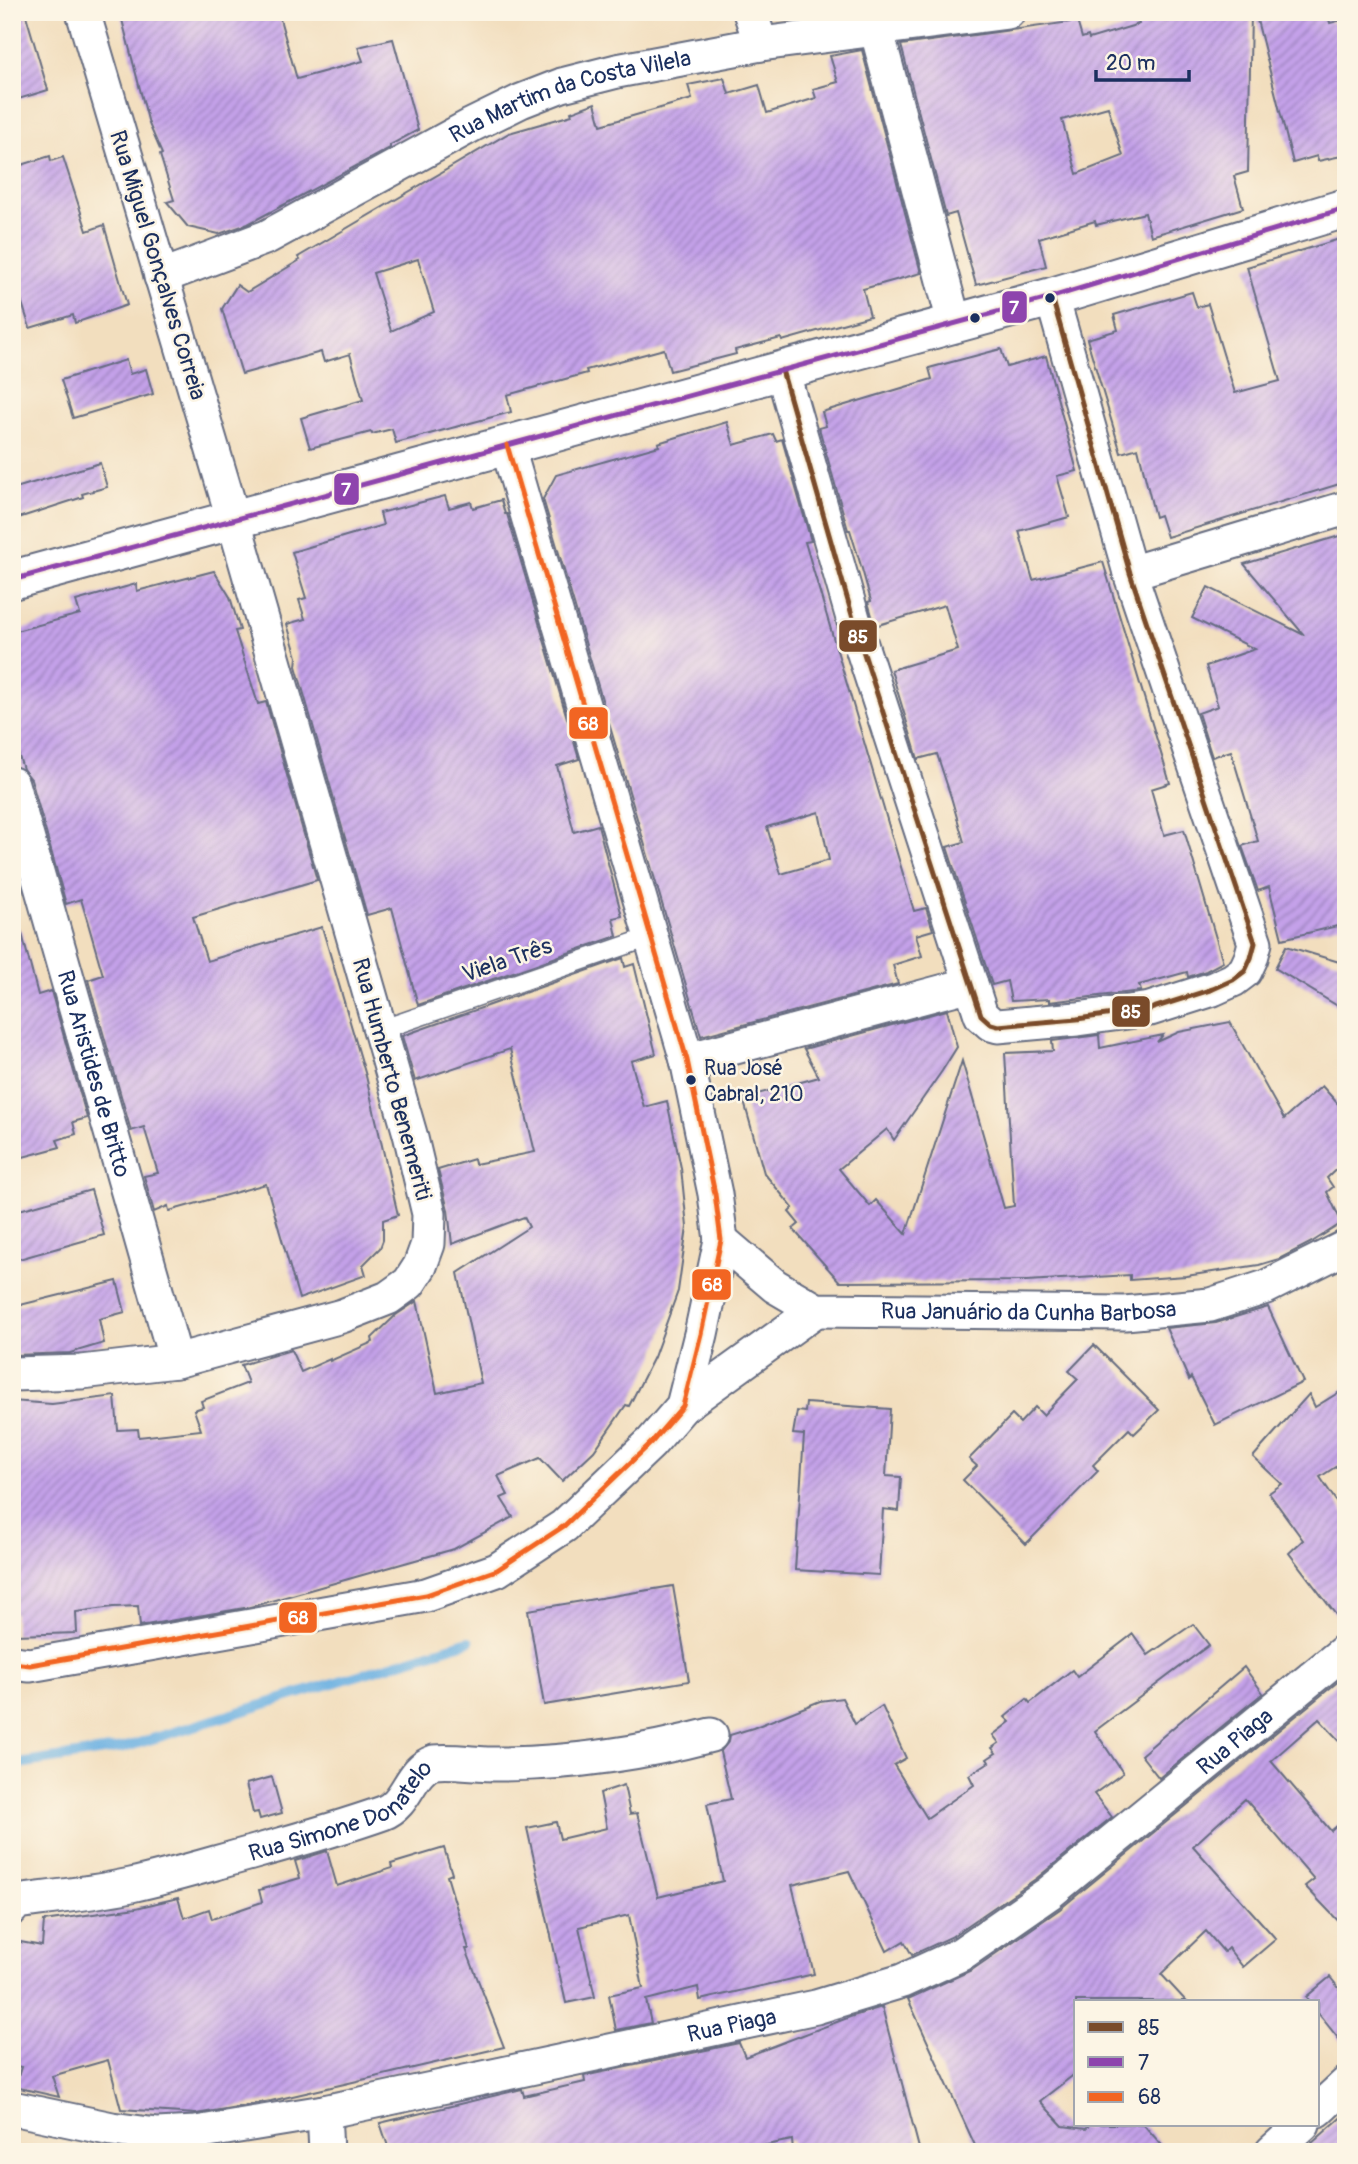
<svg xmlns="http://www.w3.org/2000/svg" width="1358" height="2164" viewBox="0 0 1358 2164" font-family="Pangolin,sans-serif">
  <defs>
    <pattern id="building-hatch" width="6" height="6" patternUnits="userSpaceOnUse" patternTransform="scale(1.75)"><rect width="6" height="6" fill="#c4a1e9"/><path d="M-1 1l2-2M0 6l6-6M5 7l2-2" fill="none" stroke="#9e84c0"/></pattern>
  </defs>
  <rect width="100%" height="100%" fill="#fcf5e5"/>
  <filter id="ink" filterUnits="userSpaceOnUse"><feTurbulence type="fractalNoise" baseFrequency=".0143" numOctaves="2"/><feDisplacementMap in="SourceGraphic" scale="14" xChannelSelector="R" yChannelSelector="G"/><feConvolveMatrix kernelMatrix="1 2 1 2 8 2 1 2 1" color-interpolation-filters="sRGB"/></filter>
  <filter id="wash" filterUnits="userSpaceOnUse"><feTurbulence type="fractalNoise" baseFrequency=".00686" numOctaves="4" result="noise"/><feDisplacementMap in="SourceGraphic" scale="28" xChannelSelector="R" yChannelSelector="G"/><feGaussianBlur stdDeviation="1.57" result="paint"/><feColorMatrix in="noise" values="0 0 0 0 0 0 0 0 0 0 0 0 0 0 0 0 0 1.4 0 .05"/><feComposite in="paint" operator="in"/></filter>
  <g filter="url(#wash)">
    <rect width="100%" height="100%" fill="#f2debe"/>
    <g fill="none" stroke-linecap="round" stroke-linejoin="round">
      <polyline stroke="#6cb1e2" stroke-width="10" points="12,1765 123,1748 469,1641"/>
    </g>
    <g id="blocks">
      <g fill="url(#building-hatch)" fill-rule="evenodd">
        <polygon points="12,12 25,12 48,90 12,101"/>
        <polygon points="120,12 278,12 297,79 363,61 358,47 393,39 418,130 390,145 390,148 248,224 219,234 188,227 167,202 174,200 160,155 162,154 149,124"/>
        <path d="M 1136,12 L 1251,12 L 1248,172 L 1234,176 L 1243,208 L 1151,236 L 1145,213 L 1096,225 L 1095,221 L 1039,238 L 1046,266 L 976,285 L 956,213 L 946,216 L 901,45 L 1077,21 L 1082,38 L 1088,36 L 1089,39 L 1139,24 ZM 1108,107 L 1123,156 L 1077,174 L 1062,120 Z"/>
        <polygon points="1255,12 1327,12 1330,23 1346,19 1346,155 1318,161 1317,156 1293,163"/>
        <path d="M 862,50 L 921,273 L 863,289 L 870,316 L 782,341 L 781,338 L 735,350 L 736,354 L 670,371 L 664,349 L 586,370 L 587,373 L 507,395 L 511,412 L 396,443 L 392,429 L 372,434 L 371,432 L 310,448 L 301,418 L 363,400 L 350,354 L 324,362 L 321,352 L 242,374 L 222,309 L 237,285 L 247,292 L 300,260 L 298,257 L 509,133 L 572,115 L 571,112 L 595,103 L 601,125 L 692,99 L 688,85 L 724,78 L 729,94 L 759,85 L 767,113 L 816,98 L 813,89 L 838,82 L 830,56 ZM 418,259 L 434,312 L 391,331 L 373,273 Z"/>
        <polygon points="50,156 51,161 63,157 87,231 104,225 127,305 75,323 73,315 30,328 12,271 12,168"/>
        <polygon points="1346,237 1346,482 1167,537 1160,515 1155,517 1138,448 1121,453 1087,339 1118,330 1114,315 1192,292 1197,307 1208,304 1235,393 1280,381 1247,267"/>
        <polygon points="1001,349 1007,367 1046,356 1077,471 1057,476 1069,517 1019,531 1033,580 1103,562 1170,783 1151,789 1164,835 1184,830 1223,962 1206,971 1188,977 1187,972 1139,985 1141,991 1049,1002 1049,999 1011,1001 1007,981 992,985 947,847 964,842 951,797 937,754 918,759 891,670 958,650 945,605 875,626 868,602 871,601 862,569 850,530 848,530 819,428 826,426 822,412 932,379 929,368"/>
        <polygon points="126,360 130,374 146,369 153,394 73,418 61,380"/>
        <path d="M 727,422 L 734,445 L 773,434 L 776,441 L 782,439 L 811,541 L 805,542 L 914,911 L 926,908 L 933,930 L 916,935 L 922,956 L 893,965 L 898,984 L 701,1036 L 543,499 L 556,475 L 659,446 L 658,443 ZM 819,812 L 829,860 L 781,874 L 767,827 Z"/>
        <polygon points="100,463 107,487 82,494 83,497 12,520 12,489"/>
        <polygon points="445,496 449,508 471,502 473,508 501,500 505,514 507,514 579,759 557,766 574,832 598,825 622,916 613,918 617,936 418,1005 392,908 367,915 296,666 297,657 287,624 305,619 299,600 306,598 292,552 383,525 380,513"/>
        <polygon points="1346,534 1346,924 1282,939 1269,887 1258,891 1242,846 1258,841 1231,751 1212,757 1198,713 1218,706 1206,666 1255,649 1192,618 1208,587 1304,635 1244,564"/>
        <polygon points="214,571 230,597 240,630 235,631 258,704 266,702 317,880 193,917 207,961 322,927 366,1076 398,1215 383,1220 383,1240 380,1248 363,1265 366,1275 299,1299 266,1184 169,1211 168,1206 154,1212 144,1176 158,1173 144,1127 131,1131 88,980 103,975 81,899 66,904 31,779 23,769 12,734 12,632 80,614 76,601 136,584 137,591"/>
        <polygon points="21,930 38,995 51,991 87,1118 73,1122 76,1134 57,1140 60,1147 12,1160 12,931"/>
        <polygon points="1286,946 1346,964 1346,1011 1275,968"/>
        <polygon points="623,958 625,967 634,964 656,1054 631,1061 644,1107 667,1101 681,1168 687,1227 678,1291 654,1357 629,1406 626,1405 594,1451 562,1481 540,1458 498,1476 508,1495 501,1498 513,1517 454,1549 250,1607 140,1626 138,1606 113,1607 76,1612 77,1633 15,1635 15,1613 12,1613 12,1401 52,1404 115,1396 118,1430 138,1429 139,1437 201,1430 194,1410 203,1407 201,1401 248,1383 241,1365 291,1350 301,1372 330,1359 330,1361 373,1342 372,1338 396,1315 417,1301 437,1393 481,1383 458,1273 529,1227 524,1217 452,1244 448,1210 438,1170 474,1159 475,1164 535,1152 510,1049 415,1081 402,1036"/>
        <polygon points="947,1010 957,1047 942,1071 894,1140 887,1129 839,1169 870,1206 876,1200 906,1234 962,1061 1004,1208 1014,1206 1005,1053 1053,1051 1052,1041 1099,1035 1100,1048 1163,1035 1157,1042 1179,1032 1230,1022 1284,1119 1322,1086 1346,1113 1346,1160 1327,1178 1333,1187 1327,1192 1342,1223 1312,1242 1279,1259 1259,1265 1186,1276 1130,1280 1130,1275 1026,1281 840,1282 793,1229 799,1224 789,1212 793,1208 764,1173 743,1098 819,1077 804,1049"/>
        <polygon points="91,1190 104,1235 12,1261 12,1212"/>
        <polygon points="117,1281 125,1312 99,1319 104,1343 70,1353 14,1355 12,1347 12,1307"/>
        <polygon points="1268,1307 1303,1382 1215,1425 1191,1377 1189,1380 1166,1328 1216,1323"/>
        <polygon points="1094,1345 1159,1410 1134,1434 1129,1429 1093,1465 1098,1471 1026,1544 963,1480 977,1466 969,1459 1012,1415 1020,1423 1035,1407 1043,1415 1078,1379 1069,1371"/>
        <polygon points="1346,1388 1346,1460 1320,1477 1346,1516 1346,1628 1289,1553 1303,1540 1269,1493 1282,1484 1253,1457 1309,1394 1315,1407"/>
        <polygon points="806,1403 890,1409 886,1476 901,1477 899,1511 883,1509 879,1575 795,1570 804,1435 793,1434 797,1411 805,1412"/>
        <polygon points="673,1586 689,1681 544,1705 528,1610"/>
        <polygon points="1193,1624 1209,1645 1095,1731 1123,1773 1094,1794 1112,1817 1037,1878 951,1937 912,1955 904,1941 887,1951 849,1871 792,1885 814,1974 700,2000 698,1987 646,2000 651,2023 616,2030 609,1995 643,1988 629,1915 579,1927 595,1997 566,2003 527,1828 556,1822 560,1839 607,1828 600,1793 624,1785 630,1814 637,1813 658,1897 723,1881 707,1804 731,1799 720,1752 729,1741 730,1735 753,1728 820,1701 842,1698 855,1724 882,1706 906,1758 894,1765 927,1818 974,1785 969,1775 989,1762 987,1759 996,1753 992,1748 999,1743 993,1735 1010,1722 1005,1717 1027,1699 1030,1703 1072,1670 1077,1677 1133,1634 1148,1655"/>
        <polygon points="1244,1667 1263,1693 1159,1778 1141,1755"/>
        <polygon points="1346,1675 1346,1748 1319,1719 1271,1761 1331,1831 1346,1818 1346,1929 1305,1886 1314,1879 1245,1799 1193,1846 1276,1939 1243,1967 1228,1948 1224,1952 1206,1931 1161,1974 1186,2001 1076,2001 1076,2073 1040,2101 1063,2126 1086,2129 1091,2124 1143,2124 1168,2152 978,2152 908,1999 972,1970 1060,1909"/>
        <polygon points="272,1777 282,1813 260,1819 258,1812 253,1813 246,1784"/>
        <polygon points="444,1848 452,1874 447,1876 469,1949 466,1949 504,2047 271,2101 196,2114 121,2109 108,2060 52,2076 59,2097 15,2087 21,2067 12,2065 12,1948 15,1948 15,1941 42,1946 44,1921 136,1908 178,1898 184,1918 209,1909 212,1919 262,1902 259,1890 300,1878 295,1861 305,1858 327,1851 337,1886 392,1868 391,1864"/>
        <polygon points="1330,1977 1346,1997 1346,2048 1318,2013 1318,2001 1309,2001 1306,1997"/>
        <polygon points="882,2007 920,2152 793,2152 792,2140 731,2152 390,2152 380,2123 522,2089 524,2096 585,2082 584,2076 739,2043 745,2057 850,2017"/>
        <polygon points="1346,2113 1346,2152 1302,2152"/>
      </g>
    </g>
  </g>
  <g filter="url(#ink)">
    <use href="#blocks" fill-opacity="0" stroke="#666c80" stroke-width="2"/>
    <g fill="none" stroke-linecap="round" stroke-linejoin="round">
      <g stroke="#666c80" stroke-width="21">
        <polyline id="service" points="380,1030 650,937"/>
      </g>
      <g stroke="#666c80" stroke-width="37">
        <g id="minor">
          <polyline points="750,12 761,44"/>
          <polyline points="876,28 954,322"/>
          <path id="s1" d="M 161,277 L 267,237 L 472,125 L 521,101 L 562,85 L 617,71 L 761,44 L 1008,12"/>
          <polyline points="782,370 856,629 981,1015 991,1024 998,1026 1077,1019 1150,1009 1213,989 1233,980 1245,971 1251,958 1255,943 1130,573 1052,297"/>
          <polyline points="1130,573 1346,508"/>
          <path id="s2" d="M 12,784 L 176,1361"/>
          <polyline points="687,1060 971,984"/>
          <path id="s3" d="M 721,1240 L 775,1286 L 816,1310 L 1125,1313 L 1210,1305 L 1266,1287 L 1346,1247"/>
          <polyline points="12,1374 82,1372 176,1361 342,1316 388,1298 409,1283 420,1266 428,1244 429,1214 410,1134 233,518 83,12"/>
          <polyline points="683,1406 816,1310"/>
          <polyline points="12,1663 30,1665 426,1595 497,1570 564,1526 651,1443 683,1406 701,1334 721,1240 715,1194 687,1060 507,445"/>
          <path id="s4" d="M 12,1908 L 15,1902 C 54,1897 93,1893 131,1885 C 173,1876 214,1863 255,1852 C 298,1840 341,1828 383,1813 C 408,1804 409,1770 434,1762 C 457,1760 481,1765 504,1764 C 575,1763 643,1753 711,1735"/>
          <path id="s5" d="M 12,2108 L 112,2129 L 157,2135 L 196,2133 L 324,2112 L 816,2007 L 902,1981 L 961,1954 L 1049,1893 L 1346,1650"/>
          <polyline points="1318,2110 1346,2084"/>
          <polyline points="324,2112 326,2152"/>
          <polyline points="1272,2152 1303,2124"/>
        </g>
      </g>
      <g stroke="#666c80" stroke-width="42">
        <polyline id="tertiary" points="12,580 1052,297 1346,208"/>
      </g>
      <use href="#service" stroke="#fff" stroke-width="18"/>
      <use href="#minor" stroke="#fff" stroke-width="33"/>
      <use href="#tertiary" stroke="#fff" stroke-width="38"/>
      <g stroke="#fcf5e5" stroke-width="10">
        <polyline id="bus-1" points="782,370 856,629 981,1015 991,1024 998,1026 1077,1019 1150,1009 1213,989 1233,980 1245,971 1251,958 1255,943 1130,573 1052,297"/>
      </g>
      <g stroke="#fcf5e5" stroke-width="10">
        <polyline id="bus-2" points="12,580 1052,297 1346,208"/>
      </g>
      <g stroke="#fcf5e5" stroke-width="10">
        <polyline id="bus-3" points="12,1663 30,1665 426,1595 497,1570 564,1526 651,1443 683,1406 701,1334 721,1240 715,1194 687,1060 507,445"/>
      </g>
      <use href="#bus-1" stroke="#7a4b2a" stroke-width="5"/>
      <use href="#bus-2" stroke="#8e44ad" stroke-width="5"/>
      <use href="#bus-3" stroke="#f26522" stroke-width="5"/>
    </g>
  </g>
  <g fill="#1b2f5e" stroke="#fcf5e5" stroke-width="2.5">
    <circle cx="1050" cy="298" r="6"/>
    <circle cx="975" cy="318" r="6"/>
    <circle cx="691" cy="1080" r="6"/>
  </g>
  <g text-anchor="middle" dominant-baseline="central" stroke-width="5" stroke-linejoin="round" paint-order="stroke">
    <g font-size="21" fill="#1b2f5e" stroke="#fcf5e5" text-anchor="start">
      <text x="704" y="1068">Rua José<tspan x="704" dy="26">Cabral, 210</tspan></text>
    </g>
    <g font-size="23" fill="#1b2f5e" stroke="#fcf5e5">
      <text stroke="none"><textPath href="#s1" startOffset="450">Rua Martim da Costa Vilela</textPath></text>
      <text transform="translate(158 265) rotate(73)">Rua Miguel Gonçalves Correia</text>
      <text transform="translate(507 960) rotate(-19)">Viela Três</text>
      <text stroke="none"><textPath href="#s2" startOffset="301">Rua Aristides de Britto</textPath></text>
      <text transform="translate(392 1079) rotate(75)">Rua Humberto Benemeriti</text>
      <text stroke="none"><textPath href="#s3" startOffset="331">Rua Januário da Cunha Barbosa</textPath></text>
      <text stroke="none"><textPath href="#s5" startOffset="1321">Rua Piaga</textPath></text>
      <text stroke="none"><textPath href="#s4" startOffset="350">Rua Simone Donatelo</textPath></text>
      <text stroke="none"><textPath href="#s5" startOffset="733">Rua Piaga</textPath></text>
    </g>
  </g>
  <g stroke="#fcf5e5" stroke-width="2.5">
    <rect x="1001" y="290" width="27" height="34" rx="7" fill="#8e44ad"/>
    <rect x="333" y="472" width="27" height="34" rx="7" fill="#8e44ad"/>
    <rect x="838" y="619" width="40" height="34" rx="7" fill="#7a4b2a"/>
    <rect x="568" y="706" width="41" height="34" rx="7" fill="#f26522"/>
    <rect x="1111" y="995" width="40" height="33" rx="7" fill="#7a4b2a"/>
    <rect x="691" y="1268" width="41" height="33" rx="7" fill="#f26522"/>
    <rect x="278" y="1601" width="40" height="33" rx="7" fill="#f26522"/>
  </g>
  <g font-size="19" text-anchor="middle" font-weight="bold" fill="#fff">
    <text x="1014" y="314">7</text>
    <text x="346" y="496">7</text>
    <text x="858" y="643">85</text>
    <text x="588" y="730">68</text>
    <text x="1131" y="1018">85</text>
    <text x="712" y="1291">68</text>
    <text x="298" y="1624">68</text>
  </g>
  <rect width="1358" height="2164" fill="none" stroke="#fcf5e5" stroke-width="42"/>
  <rect x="1074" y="2000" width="245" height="126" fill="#fcf5e5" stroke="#a2a6af" stroke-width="2"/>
  <rect x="1088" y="2022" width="35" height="10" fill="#7a4b2a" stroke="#a2a6af" stroke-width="2"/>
  <text x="1138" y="2035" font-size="21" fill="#1b2f5e">85</text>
  <rect x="1088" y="2057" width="35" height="10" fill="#8e44ad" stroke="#a2a6af" stroke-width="2"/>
  <text x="1138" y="2070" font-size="21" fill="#1b2f5e">7</text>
  <rect x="1088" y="2092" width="35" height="10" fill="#f26522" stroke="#a2a6af" stroke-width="2"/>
  <text x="1138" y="2104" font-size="21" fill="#1b2f5e">68</text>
  <path d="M1096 70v10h93v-10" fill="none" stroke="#1b2f5e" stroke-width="3.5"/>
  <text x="1106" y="70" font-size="21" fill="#1b2f5e" stroke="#fcf5e5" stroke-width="5" paint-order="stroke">20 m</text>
</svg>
